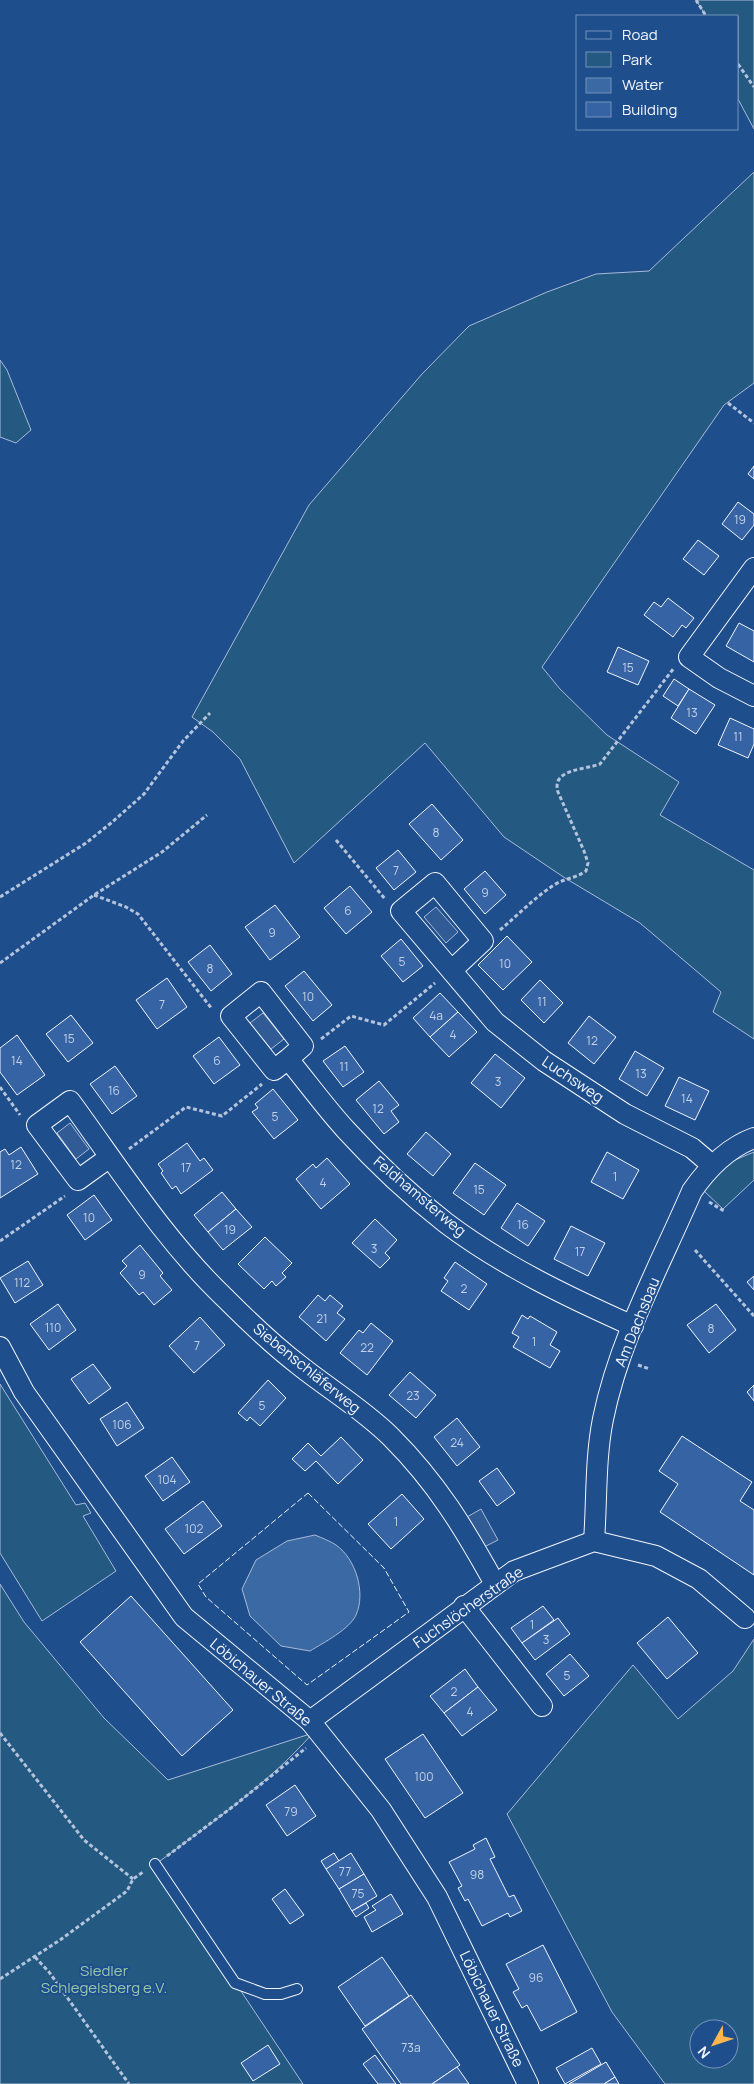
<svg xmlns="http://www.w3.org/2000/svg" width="754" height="2084" viewBox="0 0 754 2084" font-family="Manrope,sans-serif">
  <rect width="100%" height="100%" fill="#1f4e8c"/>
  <g fill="#245a82" stroke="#a8bbd7" fill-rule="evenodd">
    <polygon points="696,0 754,0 754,129 738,99 738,16 706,16"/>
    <polygon points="754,172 754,383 724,405 542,667 560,689 607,735 679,782 660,815 754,870 754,1039 713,1012 721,992 640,923 565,878 504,837 425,743 294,863 240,759 213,732 192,717 309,505 422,374 469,326 547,292 596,274 649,271"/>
    <polygon points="0,360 7,370 31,430 16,443 0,437"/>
    <polygon points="754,1152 754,1180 723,1209 703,1190 730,1162"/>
    <polygon points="0,1384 76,1505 85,1503 91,1513 83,1516 116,1571 42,1621 0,1553"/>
    <path d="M 0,1584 L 24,1622 L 104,1718 L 168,1780 L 313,1733 C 267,1785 211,1823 156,1864 L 303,2084 L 0,2084 Z"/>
    <path d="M 754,1639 L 754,2084 L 665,2084 L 612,2012 L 507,1814 L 633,1665 L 678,1719 L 733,1671 ZM 699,2029 L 729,2029 L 729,2059 L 699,2059 Z"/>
  </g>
  <g fill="#305b95" stroke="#a8bbd7">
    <polygon points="436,907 458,932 446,943 424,917"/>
    <polygon points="263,1013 284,1039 271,1049 250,1023"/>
    <polygon points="70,1123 89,1149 76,1159 57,1133"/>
    <polygon points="481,1509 498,1540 484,1547 467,1517"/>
  </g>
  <path fill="#3b69a3" stroke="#a8bbd7" d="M 315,1535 C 322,1538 330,1541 336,1545 C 356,1559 366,1593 356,1615 C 350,1629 323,1643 310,1651 L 281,1646 L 250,1616 L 242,1589 L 256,1560 L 287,1541 Z"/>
  <g fill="#3563a3" stroke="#f2f6ff">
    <polygon points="754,466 754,479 748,474"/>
    <polygon points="738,502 754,514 754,525 742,540 722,524"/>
    <polygon points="698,540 719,556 704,575 683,559"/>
    <polygon points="668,598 694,618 686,628 682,625 673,637 644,615 654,602 661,607"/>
    <polygon points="739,623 754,631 754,662 726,646"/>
    <polygon points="618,647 649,661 638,685 607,672"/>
    <polygon points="674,679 689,689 678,706 663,696"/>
    <polygon points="689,689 715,705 696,734 671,718"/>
    <polygon points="730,718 754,729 754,744 748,758 718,745"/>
    <polygon points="432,804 463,840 441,860 409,824"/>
    <polygon points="398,850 416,872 394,890 376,868"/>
    <polygon points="485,871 506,895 485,914 464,889"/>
    <polygon points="350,886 372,912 346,934 324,908"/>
    <polygon points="275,905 300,937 270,960 245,927"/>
    <polygon points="507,936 532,962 503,990 478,965"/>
    <polygon points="401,939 423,966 403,982 381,956"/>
    <polygon points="210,945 232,974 211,991 188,962"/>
    <polygon points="304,971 332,1005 313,1021 285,986"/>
    <polygon points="167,978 187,1007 157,1029 136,1000"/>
    <polygon points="540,980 563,1003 544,1023 521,1000"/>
    <polygon points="440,993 458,1012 430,1037 413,1018"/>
    <polygon points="458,1012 477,1032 449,1057 430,1037"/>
    <polygon points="71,1015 93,1043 68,1062 46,1034"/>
    <polygon points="589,1016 616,1037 594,1064 568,1043"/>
    <polygon points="17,1035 45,1075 17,1095 0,1072 0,1048"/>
    <polygon points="219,1037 240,1065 214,1084 193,1056"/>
    <polygon points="345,1046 364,1072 343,1087 323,1061"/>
    <polygon points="635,1051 664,1068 647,1096 619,1079"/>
    <polygon points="495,1054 525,1078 501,1108 471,1083"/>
    <polygon points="115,1066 137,1096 112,1114 90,1084"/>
    <polygon points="679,1077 709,1091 695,1120 665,1106"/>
    <polygon points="379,1081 399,1105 391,1111 399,1122 384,1134 356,1100"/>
    <polygon points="273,1089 298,1120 274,1139 252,1112 258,1108 255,1104"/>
    <polygon points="426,1132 451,1154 433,1176 407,1154"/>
    <polygon points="187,1143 200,1161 204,1158 213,1170 181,1194 176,1186 172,1189 161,1173 163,1171 158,1164"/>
    <polygon points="21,1147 38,1174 0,1198 0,1152 5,1149 9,1155"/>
    <polygon points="607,1152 639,1170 623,1199 591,1182"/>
    <polygon points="327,1158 350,1184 321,1209 296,1179 313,1164 316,1168"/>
    <polygon points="475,1163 506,1185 484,1215 453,1193"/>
    <polygon points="222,1192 236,1209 208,1232 194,1215"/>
    <polygon points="94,1195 112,1220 85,1240 67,1215"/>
    <polygon points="517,1203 545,1221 528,1246 501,1228"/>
    <polygon points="236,1209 252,1227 223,1250 208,1232"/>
    <polygon points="375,1219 397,1240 385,1253 390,1258 380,1268 352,1243"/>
    <polygon points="571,1226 605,1243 588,1276 554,1259"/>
    <polygon points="265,1237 292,1263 282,1273 286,1277 276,1286 272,1281 264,1289 238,1264"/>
    <polygon points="140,1245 163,1273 160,1276 172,1290 154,1305 143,1292 139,1295 120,1273 127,1266 122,1261"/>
    <polygon points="28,1261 43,1285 15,1303 0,1278"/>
    <polygon points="455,1262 487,1284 469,1310 441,1291 448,1281 444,1278"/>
    <polygon points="754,1276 754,1290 747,1282"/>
    <polygon points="318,1295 325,1301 330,1295 343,1306 337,1313 345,1319 326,1341 299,1317"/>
    <polygon points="58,1304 76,1330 49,1350 30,1324"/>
    <polygon points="716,1304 736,1330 709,1353 687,1325"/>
    <polygon points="522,1315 528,1319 530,1316 557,1332 550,1345 560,1351 550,1368 513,1347 519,1337 512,1333"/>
    <polygon points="200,1317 225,1345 194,1373 169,1346"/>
    <polygon points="371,1323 393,1341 367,1375 340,1353 359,1330 363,1333"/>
    <polygon points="93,1364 111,1388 89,1404 71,1379"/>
    <polygon points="410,1372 436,1395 416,1418 389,1395"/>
    <polygon points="268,1380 286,1398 260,1426 250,1417 247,1421 238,1413"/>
    <polygon points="754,1385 754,1401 747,1392"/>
    <polygon points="127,1402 144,1428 117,1446 100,1419"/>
    <polygon points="457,1418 480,1447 457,1466 434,1437"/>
    <polygon points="682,1436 752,1482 740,1501 754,1510 754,1575 660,1512 678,1484 659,1471"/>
    <polygon points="341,1437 363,1460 338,1484 316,1461 305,1471 292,1459 308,1443 321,1456"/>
    <polygon points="172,1457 190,1482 163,1501 145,1476"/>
    <polygon points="497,1468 515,1493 497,1506 479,1481"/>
    <polygon points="402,1494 424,1519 391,1549 368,1524"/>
    <polygon points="203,1501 222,1526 184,1554 165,1529"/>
    <polygon points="131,1596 233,1710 182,1756 80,1642"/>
    <polygon points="543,1606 554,1620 522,1643 511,1628"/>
    <polygon points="668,1617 698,1653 667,1679 637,1643"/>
    <polygon points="558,1618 570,1634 535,1660 522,1643"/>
    <polygon points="570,1654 589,1676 564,1696 546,1674"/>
    <polygon points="465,1669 478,1687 444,1713 430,1696"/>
    <polygon points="478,1687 497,1710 462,1736 444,1713"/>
    <polygon points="423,1734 463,1793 425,1818 385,1759"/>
    <polygon points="295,1785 316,1816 287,1836 266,1805"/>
    <polygon points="486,1838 495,1857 490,1859 509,1897 514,1895 522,1911 510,1917 508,1913 482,1926 468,1899 465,1901 458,1888 462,1886 449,1862 475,1849 473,1845"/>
    <polygon points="334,1853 339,1861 326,1869 321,1861"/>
    <polygon points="351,1853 364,1874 339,1889 326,1869"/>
    <polygon points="364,1874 377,1896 352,1911 339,1889"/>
    <polygon points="285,1889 304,1915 290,1924 272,1899"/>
    <polygon points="391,1894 403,1914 372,1932 364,1917 376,1910 372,1906"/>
    <polygon points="366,1903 369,1908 356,1917 352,1911"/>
    <polygon points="543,1945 577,2012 541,2031 527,2005 522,2008 513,1992 519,1989 506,1964"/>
    <polygon points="382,1957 409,1996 365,2026 338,1987"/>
    <polygon points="411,1995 460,2065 432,2084 401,2084 362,2029"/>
    <polygon points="268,2045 280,2064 253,2081 241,2063"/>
    <polygon points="592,2048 601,2064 565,2084 556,2068"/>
    <polygon points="375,2055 396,2084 378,2084 363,2064"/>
    <polygon points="606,2062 615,2077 604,2084 569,2084"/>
    <polygon points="457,2067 469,2084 432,2084"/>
    <polygon points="615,2077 619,2084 604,2084"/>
  </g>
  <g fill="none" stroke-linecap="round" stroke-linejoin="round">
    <g stroke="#f2f6ff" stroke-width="12">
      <polyline id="service" points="155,1864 235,1983 265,1994 281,1994 297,1989"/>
    </g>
    <g stroke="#f2f6ff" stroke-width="22">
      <g id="minor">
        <polyline points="754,568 689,657 719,678 754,696"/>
        <polyline points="452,970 483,941 435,883 401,911 495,1022 544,1061 625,1114 692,1148 712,1165"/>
        <path d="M 288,1059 L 303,1046 L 261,992 L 231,1016 L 274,1070 L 288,1059 C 307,1082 325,1107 346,1130 C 376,1163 410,1195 446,1223 C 503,1266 568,1297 633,1326"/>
        <path d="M 110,1157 L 78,1180 L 37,1125 L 70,1101 C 119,1168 165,1241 226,1299 C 249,1322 273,1345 299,1365 C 329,1389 364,1410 391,1437 C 437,1483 464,1528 495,1584"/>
        <polyline points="0,1347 24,1392 184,1617 310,1721 381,1810 437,1897 528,2084"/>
        <path d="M 594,1541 C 597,1501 595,1459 603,1419 C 619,1340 660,1265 692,1191 C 708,1168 727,1148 754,1138"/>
        <polyline points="464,1606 542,1706"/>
        <polyline points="310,1721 514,1571 594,1541 656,1556 699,1579 745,1618"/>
      </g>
    </g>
    <g stroke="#b3c4dc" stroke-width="3" stroke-dasharray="4 2.5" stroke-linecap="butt">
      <polyline points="696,0 706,16"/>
      <polyline points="738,64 754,87"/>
      <polyline points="728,403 754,423"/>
      <polyline points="336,840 385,899"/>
      <polyline points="94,895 126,907 138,914 212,1009"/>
      <polyline points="0,897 86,843 111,823 144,794 183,741 210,713"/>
      <path d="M 500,930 C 518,915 535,897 554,885 C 565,878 574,879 586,871 L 588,863 L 584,851 L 558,792 C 551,769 584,770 600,764 L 674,668"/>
      <polyline points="0,963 94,895 162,852 207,815"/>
      <polyline points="321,1039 351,1016 384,1025 435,983"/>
      <polyline points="0,1087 20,1115"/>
      <polyline points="129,1149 186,1107 222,1116 262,1084"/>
      <polyline points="709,1202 724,1211"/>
      <polyline points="0,1241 65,1196"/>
      <polyline points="695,1250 754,1316"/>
      <polyline points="638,1365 650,1369"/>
      <polyline points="0,1733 84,1840 133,1879"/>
      <polyline points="167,1856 235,1805 306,1748"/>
      <polyline points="35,1957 49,1972 129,2084"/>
      <polyline points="0,1979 60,1940 127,1891 133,1879 143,1872"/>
    </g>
    <use href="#service" stroke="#1f4e8c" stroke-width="10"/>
    <use href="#minor" stroke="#1f4e8c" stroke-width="20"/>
    <polygon stroke="#f2f6ff" stroke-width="1" stroke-dasharray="6 2.5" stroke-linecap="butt" points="308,1493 384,1568 409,1612 307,1685 206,1597 198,1584"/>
  </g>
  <g text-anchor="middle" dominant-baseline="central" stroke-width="4" stroke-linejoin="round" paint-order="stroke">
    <g font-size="12" fill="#c3d1e8">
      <text x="740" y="519">19</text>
      <text x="628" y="667">15</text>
      <text x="692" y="712">13</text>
      <text x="738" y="736">11</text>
      <text x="436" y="832">8</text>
      <text x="396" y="870">7</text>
      <text x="485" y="892">9</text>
      <text x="348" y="910">6</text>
      <text x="272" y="932">9</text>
      <text x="402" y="961">5</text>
      <text x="505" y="963">10</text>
      <text x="210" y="968">8</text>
      <text x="308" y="996">10</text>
      <text x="542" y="1001">11</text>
      <text x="162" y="1004">7</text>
      <text x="436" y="1015">4a</text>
      <text x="453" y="1034">4</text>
      <text x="69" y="1038">15</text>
      <text x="592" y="1040">12</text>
      <text x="17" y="1060">14</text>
      <text x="217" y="1060">6</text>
      <text x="344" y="1066">11</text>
      <text x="641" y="1073">13</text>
      <text x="498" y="1081">3</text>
      <text x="114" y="1090">16</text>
      <text x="687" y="1098">14</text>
      <text x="378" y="1108">12</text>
      <text x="275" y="1116">5</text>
      <text x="16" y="1164">12</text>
      <text x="186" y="1167">17</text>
      <text x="615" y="1176">1</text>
      <text x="323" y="1182">4</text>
      <text x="479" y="1189">15</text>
      <text x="89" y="1217">10</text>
      <text x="523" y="1224">16</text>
      <text x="230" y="1229">19</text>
      <text x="374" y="1248">3</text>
      <text x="580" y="1251">17</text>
      <text x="142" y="1274">9</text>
      <text x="22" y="1282">112</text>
      <text x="464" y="1288">2</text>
      <text x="322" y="1318">21</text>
      <text x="53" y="1327">110</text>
      <text x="711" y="1328">8</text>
      <text x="534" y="1341">1</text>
      <text x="197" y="1345">7</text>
      <text x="367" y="1347">22</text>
      <text x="413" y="1395">23</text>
      <text x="262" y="1405">5</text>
      <text x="122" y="1424">106</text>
      <text x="457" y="1442">24</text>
      <text x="167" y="1479">104</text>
      <text x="396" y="1521">1</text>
      <text x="194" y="1528">102</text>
      <text x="532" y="1624">1</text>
      <text x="546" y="1639">3</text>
      <text x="567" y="1675">5</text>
      <text x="454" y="1691">2</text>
      <text x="470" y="1711">4</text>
      <text x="424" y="1776">100</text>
      <text x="291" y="1811">79</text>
      <text x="345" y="1871">77</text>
      <text x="477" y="1874">98</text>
      <text x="358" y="1893">75</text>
      <text x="536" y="1977">96</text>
      <text x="411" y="2047">73a</text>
    </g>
    <g font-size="15" fill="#f2f6ff" stroke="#1f4e8c">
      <text transform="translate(573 1079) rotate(34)">Luchsweg</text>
      <text transform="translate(420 1196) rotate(40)">Feldhamsterweg</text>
      <text transform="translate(637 1322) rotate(-68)">Am Dachsbau</text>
      <text transform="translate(307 1368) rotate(39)">Siebenschläferweg</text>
      <text transform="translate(468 1607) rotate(-35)">Fuchslöcherstraße</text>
      <text transform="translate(261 1682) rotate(40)">Löbichauer Straße</text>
      <text transform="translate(492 2009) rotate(64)">Löbichauer Straße</text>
    </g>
    <g font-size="15" fill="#97c8a6" stroke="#1f4e8c">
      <text x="104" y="1970">Siedler<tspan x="104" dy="17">Schlegelsberg e.V.</tspan></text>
    </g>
  </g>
  <rect x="576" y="15" width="162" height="115" fill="#1f4e8c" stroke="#7391ba"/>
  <rect x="586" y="31" width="25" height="8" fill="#1f4e8c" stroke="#7391ba"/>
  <text x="622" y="40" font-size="15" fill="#f2f6ff">Road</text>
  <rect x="586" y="52" width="25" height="15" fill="#245a82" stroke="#7391ba"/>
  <text x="622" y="65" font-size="15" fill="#f2f6ff">Park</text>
  <rect x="586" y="78" width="25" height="15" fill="#3b69a3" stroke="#7391ba"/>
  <text x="622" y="90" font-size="15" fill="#f2f6ff">Water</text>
  <rect x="586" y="102" width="25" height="15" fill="#3563a3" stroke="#7391ba"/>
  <text x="622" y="115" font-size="15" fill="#f2f6ff">Building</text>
  <g transform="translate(714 2044) rotate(230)"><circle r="24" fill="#1f4e8c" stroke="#7391ba"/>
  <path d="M0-4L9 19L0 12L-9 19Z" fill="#ffb74d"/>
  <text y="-8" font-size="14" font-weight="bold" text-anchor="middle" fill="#f2f6ff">N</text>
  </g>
</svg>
